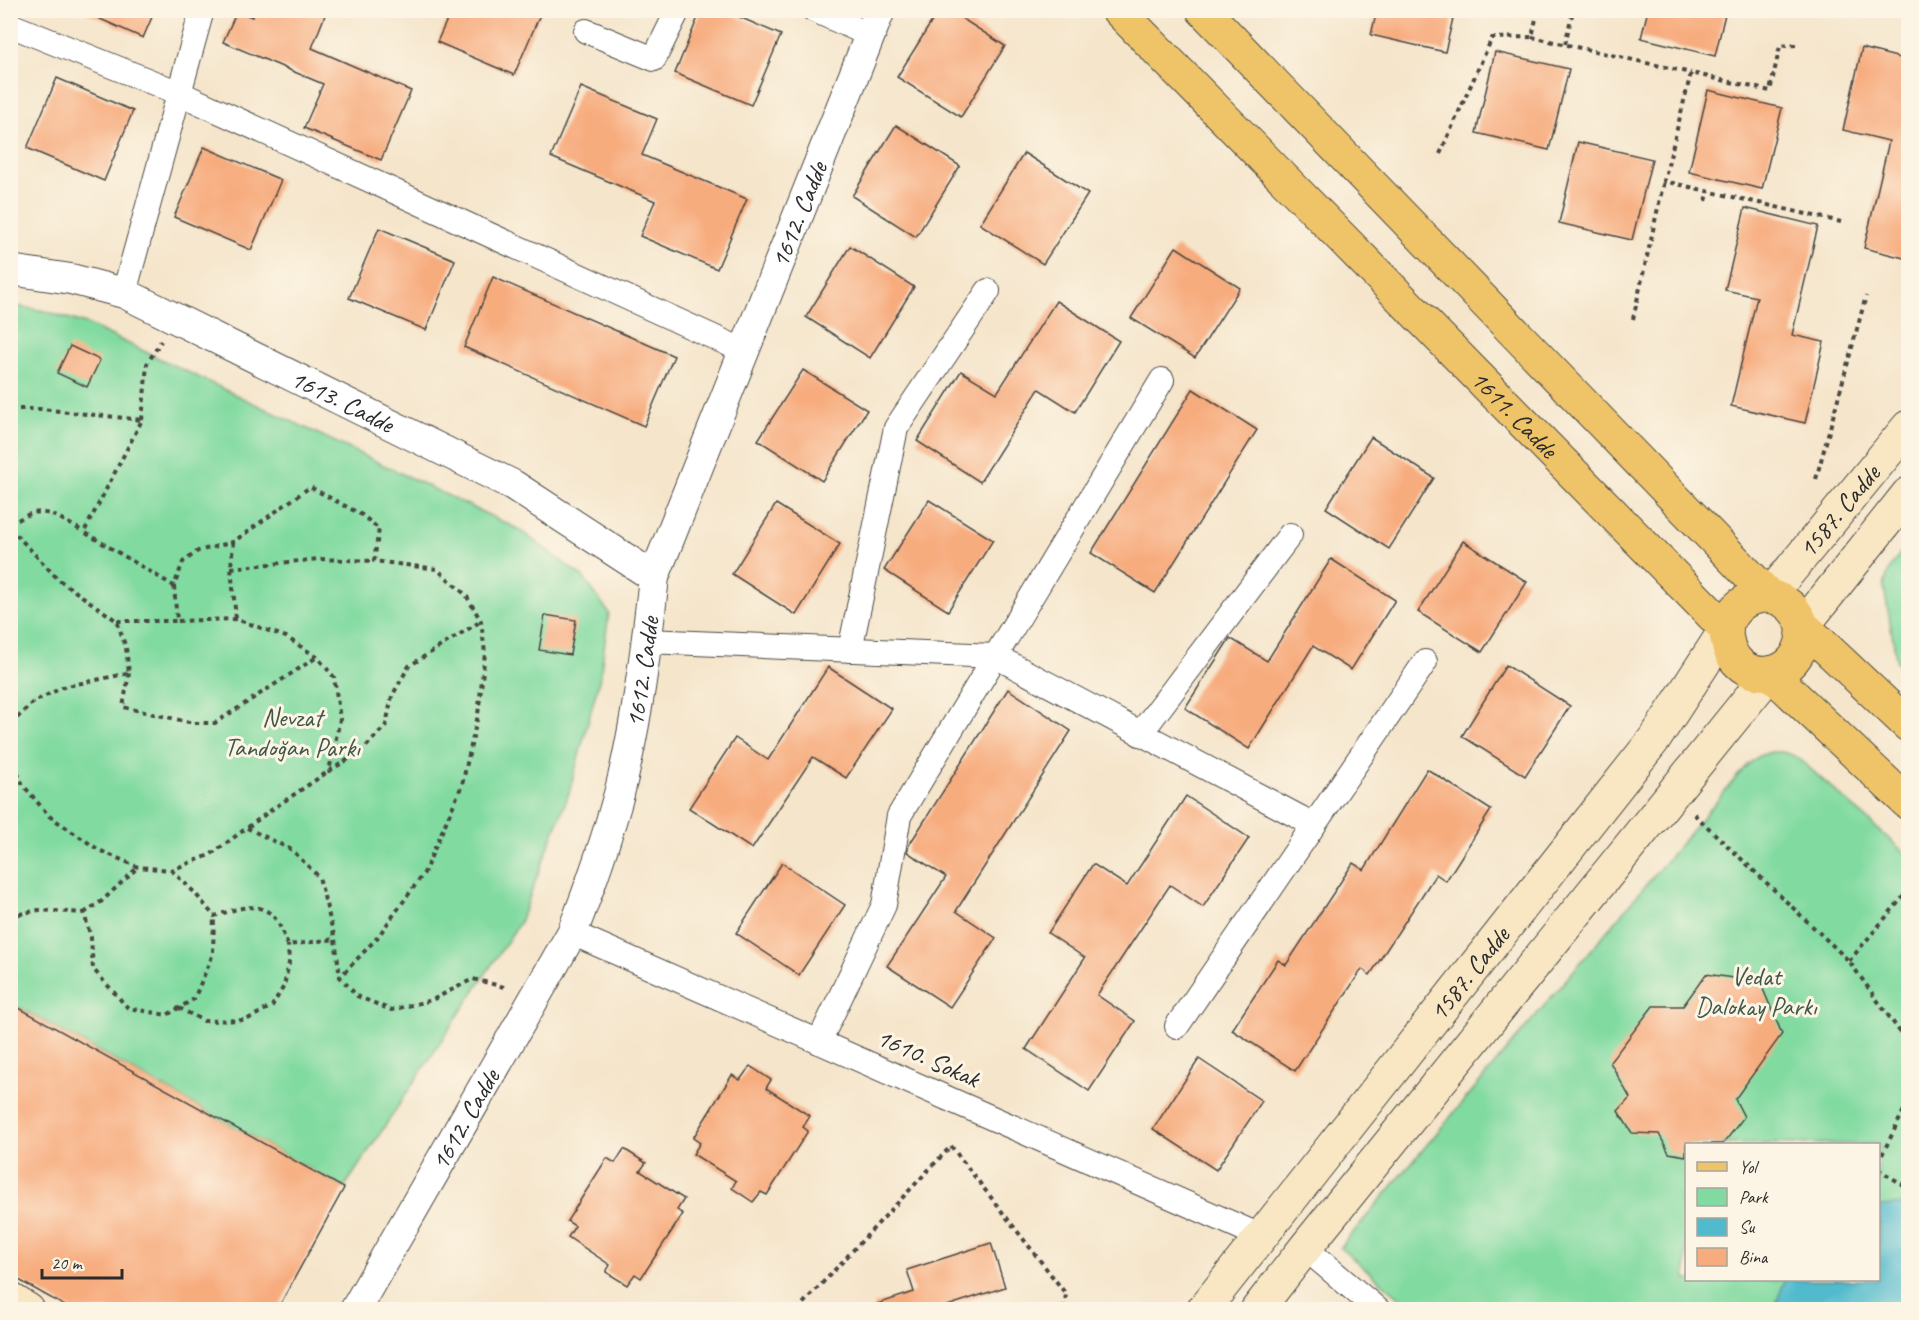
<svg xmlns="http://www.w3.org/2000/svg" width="1919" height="1320" viewBox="0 0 1919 1320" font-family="Caveat,sans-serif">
  <rect width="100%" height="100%" fill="#fcf5e5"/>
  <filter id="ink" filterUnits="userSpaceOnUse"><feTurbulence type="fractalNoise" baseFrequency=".0167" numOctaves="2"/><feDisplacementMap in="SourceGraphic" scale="12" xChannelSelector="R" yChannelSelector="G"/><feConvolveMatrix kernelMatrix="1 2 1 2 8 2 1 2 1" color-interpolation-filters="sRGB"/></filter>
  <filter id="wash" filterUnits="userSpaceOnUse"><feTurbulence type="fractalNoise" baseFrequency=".008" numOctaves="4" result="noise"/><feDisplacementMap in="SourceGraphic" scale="24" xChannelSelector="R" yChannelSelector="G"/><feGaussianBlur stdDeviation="1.35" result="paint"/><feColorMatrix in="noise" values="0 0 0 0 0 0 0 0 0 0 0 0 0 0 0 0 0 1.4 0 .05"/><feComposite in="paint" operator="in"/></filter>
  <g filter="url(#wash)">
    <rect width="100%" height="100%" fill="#f5e5cb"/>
    <g fill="#81daa0" stroke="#568266" stroke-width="1.5" fill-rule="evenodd">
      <polygon points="10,305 45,311 89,325 518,529 584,578 609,613 600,677 569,793 520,922 344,1188 11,1003"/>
      <path d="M 1908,543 L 1908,674 L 1897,663 L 1884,588 C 1886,569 1898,557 1908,543 Z"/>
      <path d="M 1771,752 L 1783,752 L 1797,757 L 1908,856 L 1908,1309 L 1414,1309 L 1340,1248 L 1746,766 L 1759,756 ZM 1686,1144 L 1878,1144 L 1878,1280 L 1686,1280 Z"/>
    </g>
    <polygon fill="#51bbcd" stroke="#3e737c" stroke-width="1.5" points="1908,1204 1908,1309 1774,1309 1785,1280 1878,1280 1879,1206"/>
    <g id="blocks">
      <g fill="#f7ac7e">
        <polygon points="80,10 155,10 143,38"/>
        <polygon points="255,10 327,10 312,48 411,91 381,160 304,128 323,84 223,42 237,11 252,17"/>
        <polygon points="469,10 542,10 514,75 437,42 451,11 466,17"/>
        <polygon points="701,10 723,10 781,35 751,105 675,73"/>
        <polygon points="939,10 949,10 1005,46 961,117 897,77"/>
        <polygon points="1377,10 1455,10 1445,52 1371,35"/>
        <polygon points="1648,10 1726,10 1715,56 1641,38"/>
        <polygon points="1862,48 1908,60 1908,259 1864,248 1889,141 1843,130"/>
        <polygon points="1495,52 1569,69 1549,150 1476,133"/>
        <polygon points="57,78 133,111 104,181 27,148"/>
        <polygon points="581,87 657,119 642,155 747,199 717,269 640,236 655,201 551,157"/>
        <polygon points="1708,90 1782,108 1762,189 1689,172"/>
        <polygon points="896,125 960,166 916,237 852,196"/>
        <polygon points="1578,142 1652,159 1632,240 1559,223"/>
        <polygon points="204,147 281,180 251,250 174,217"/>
        <polygon points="1024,153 1088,194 1043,264 980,224"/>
        <polygon points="1745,208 1818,226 1792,335 1824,342 1805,423 1731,406 1757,297 1725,290"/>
        <polygon points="379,228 455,260 426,330 349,298"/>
        <polygon points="850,246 914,287 870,358 806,317"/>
        <polygon points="1176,247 1240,288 1195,358 1131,318"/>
        <polygon points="493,277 674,356 644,426 464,347"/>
        <polygon points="1056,301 1119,341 1075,412 1039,389 980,482 917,441 961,371 997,393"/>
        <polygon points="70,346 100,360 87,387 57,373"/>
        <polygon points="803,370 867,410 822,481 758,440"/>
        <polygon points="1193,389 1257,430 1155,593 1091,553"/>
        <polygon points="1371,437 1434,478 1389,549 1326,508"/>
        <polygon points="929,500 993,540 948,611 884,570"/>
        <polygon points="776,504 840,544 796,615 732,574"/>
        <polygon points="1463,541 1527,582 1482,652 1418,612"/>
        <polygon points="1331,559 1395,600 1351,670 1313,646 1249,749 1185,708 1230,638 1267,661"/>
        <polygon points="545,615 576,620 570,655 539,650"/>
        <polygon points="1506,665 1570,706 1525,776 1462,736"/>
        <polygon points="828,667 892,709 846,778 813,757 752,849 689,808 735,738 768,760"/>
        <polygon points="1008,689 1071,731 956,911 996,938 950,1007 887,966 946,877 907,852 909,845"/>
        <polygon points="1427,769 1491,810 1446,881 1436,874 1370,975 1362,969 1295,1071 1232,1030 1278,960 1286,965 1353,863 1364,870"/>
        <polygon points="1186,796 1249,838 1203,907 1170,885 1097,995 1135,1021 1089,1091 1026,1049 1085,958 1048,933 1093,864 1127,886"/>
        <polygon points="782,863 845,905 799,975 736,933"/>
        <polygon points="1706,974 1760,982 1782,1034 1735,1099 1744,1117 1723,1144 1686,1144 1686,1156 1669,1153 1659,1134 1632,1133 1618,1111 1630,1098 1610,1062 1653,1006 1683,1006"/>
        <polygon points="10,1003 344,1188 277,1310 72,1310 10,1275"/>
        <polygon points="1199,1059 1262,1101 1216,1170 1153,1129"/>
        <polygon points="750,1066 771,1080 766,1088 810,1116 803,1127 808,1131 767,1195 761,1192 753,1202 732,1188 736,1181 693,1154 700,1143 693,1138 732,1075 740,1080"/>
        <polygon points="624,1149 646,1163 640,1171 684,1199 677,1210 683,1214 641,1278 635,1274 627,1285 606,1272 610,1265 568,1237 575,1226 567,1221 607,1158 615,1163"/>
        <polygon points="991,1243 1005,1287 935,1310 874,1310 874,1305 914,1292 907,1270"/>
      </g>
    </g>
  </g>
  <g filter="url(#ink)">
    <use href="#blocks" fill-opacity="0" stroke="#494743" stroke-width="1.5"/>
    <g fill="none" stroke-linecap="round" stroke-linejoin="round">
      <g stroke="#494743" stroke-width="26">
        <g id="minor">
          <polyline points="814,10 870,35"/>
          <polyline points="10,25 179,93 744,351"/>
          <polyline points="586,31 654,59 678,10"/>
          <polyline points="124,293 202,10"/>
          <polyline points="647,641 995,656 1314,825"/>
          <polyline points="850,650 896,428 988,291"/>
          <polyline points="1140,734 1290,535"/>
          <polyline points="572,933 1260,1236"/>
          <polyline points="1177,1026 1425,662"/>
          <polyline points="819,1042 884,905 899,816 1162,380"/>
          <polyline points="1305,1248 1378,1310"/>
        </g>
      </g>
      <g stroke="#494743" stroke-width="32">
        <g id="tertiary">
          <path id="s1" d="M 10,270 L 71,279 L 124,293 L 513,485 L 654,577"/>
          <path id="s2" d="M 355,1310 L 572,933 C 590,887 606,841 619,794 C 637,723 646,650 654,577 L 880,10"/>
        </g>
      </g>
      <g stroke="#494743" stroke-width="35">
        <g id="secondary">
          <path id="s3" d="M 1769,596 L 1908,427"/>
          <polyline points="1803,626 1908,494"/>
          <polyline points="10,1299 28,1310"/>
          <path id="s4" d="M 1203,1310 L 1656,737 L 1726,629"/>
          <polyline points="1257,1310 1305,1248 1770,673"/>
        </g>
      </g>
      <g stroke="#494743" stroke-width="35">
        <g id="primary">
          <path id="s5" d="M 1118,10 L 1726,629"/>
          <path d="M 1203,10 L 1769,596 C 1787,600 1796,609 1803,626 L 1908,725"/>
          <path d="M 1769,596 C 1752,596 1739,602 1730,617 C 1726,624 1725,631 1727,639 C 1735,690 1806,683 1803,626"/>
          <polyline points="1770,673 1908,803"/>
        </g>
      </g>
      <g stroke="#494743" stroke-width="4" stroke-dasharray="4.5 4.5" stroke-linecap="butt">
        <polyline points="1532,37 1691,73"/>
        <polyline points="1565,44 1573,10"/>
        <polyline points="1796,45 1780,46 1770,91 1691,73 1664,181 1841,222"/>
        <polyline points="1440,154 1492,38 1532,37 1538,10"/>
        <polyline points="1706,201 1709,191"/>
        <polyline points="1633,319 1664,181"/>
        <polyline points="10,409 41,409 142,420 84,532 174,586 183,562 198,551 233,542 310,487 362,515 379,529 374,561 437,569 466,595 481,621 485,653 478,715 462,785 424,873 377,938 340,977 357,996 391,1010 432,1000 473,979 508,988"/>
        <polyline points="142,420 147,364 161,341"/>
        <polyline points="1816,479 1866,296"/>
        <path d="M 10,524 C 17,521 25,515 33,513 C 50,509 69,524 84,532"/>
        <polyline points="10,528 59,580 117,621 126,648 129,673 63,687 32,703 10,725"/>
        <polyline points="233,542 231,568 236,619"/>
        <polyline points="231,568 319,559 374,561"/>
        <polyline points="174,586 177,621 236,619 286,637 317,657 334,677 340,719 329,771 362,751 386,725 392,696 409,666 481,621"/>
        <polyline points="117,621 177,621"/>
        <polyline points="129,673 123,707 193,723 215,723 317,657"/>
        <polyline points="10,756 23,785 49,816 99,850 138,867 171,870 210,855 274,808 329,771"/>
        <polyline points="1694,814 1849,961 1908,1043"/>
        <polyline points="247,828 292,850 319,877 335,939 340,977"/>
        <path d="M 171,870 L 194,892 L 214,916 C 232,911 257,899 273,916 C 280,923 284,937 288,945 L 335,939"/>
        <polyline points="84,913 102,901 138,867"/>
        <polyline points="10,916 39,910 84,913 91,938 93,969 128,1008 167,1015 194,999 213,954 214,916"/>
        <polyline points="1849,961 1908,891"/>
        <polyline points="179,1008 204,1021 246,1020 272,1006 284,986 289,963 288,945"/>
        <polyline points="1878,1163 1908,1102"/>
        <polyline points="1878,1169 1908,1188"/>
        <polyline points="797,1310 951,1146 1066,1294 1064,1310"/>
      </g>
      <use href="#minor" stroke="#fff" stroke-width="24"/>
      <use href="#tertiary" stroke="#fff" stroke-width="30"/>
      <use href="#secondary" stroke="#f9e7c3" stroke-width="33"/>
      <use href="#primary" stroke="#efc469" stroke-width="33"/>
    </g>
  </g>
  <g text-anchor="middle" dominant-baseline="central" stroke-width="6" stroke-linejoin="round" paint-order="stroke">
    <g font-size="26" fill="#2b2b2b" stroke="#fcf5e5">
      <text stroke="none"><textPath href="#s2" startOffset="1192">1612. Cadde</textPath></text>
      <text stroke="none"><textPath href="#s1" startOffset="360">1613. Cadde</textPath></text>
      <text stroke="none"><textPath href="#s5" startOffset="566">1611. Cadde</textPath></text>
      <text stroke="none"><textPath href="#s3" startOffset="110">1587. Cadde</textPath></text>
      <text stroke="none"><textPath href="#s2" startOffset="706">1612. Cadde</textPath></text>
      <text stroke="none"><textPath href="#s4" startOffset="429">1587. Cadde</textPath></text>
      <text transform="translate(928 1058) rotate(24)">1610. Sokak</text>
      <text stroke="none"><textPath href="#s2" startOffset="220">1612. Cadde</textPath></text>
    </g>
    <g font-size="26" fill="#405748" stroke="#fcf5e5">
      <text x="292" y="717">Nevzat<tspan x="292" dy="30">Tandoğan Parkı</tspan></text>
      <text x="1756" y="976">Vedat<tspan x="1756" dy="30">Dalokay Parkı</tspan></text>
    </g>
  </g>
  <rect width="1919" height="1320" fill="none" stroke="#fcf5e5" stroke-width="36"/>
  <rect x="1685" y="1143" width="195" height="138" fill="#fcf5e5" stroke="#a8a49b" stroke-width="1.5"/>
  <rect x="1697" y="1162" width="30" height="9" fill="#efc469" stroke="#a8a49b" stroke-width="1.5"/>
  <text x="1739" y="1173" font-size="18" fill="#2b2b2b">Yol</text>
  <rect x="1697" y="1188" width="30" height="18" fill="#81daa0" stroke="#a8a49b" stroke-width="1.5"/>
  <text x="1739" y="1203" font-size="18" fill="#2b2b2b">Park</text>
  <rect x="1697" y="1218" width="30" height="18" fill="#51bbcd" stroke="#a8a49b" stroke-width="1.5"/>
  <text x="1739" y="1233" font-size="18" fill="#2b2b2b">Su</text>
  <rect x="1697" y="1248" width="30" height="18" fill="#f7ac7e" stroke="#a8a49b" stroke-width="1.5"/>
  <text x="1739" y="1263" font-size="18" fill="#2b2b2b">Bina</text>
  <path d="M42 1269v9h80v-9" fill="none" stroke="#2b2b2b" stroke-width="3"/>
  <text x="51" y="1269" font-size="18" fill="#2b2b2b" stroke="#fcf5e5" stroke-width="4.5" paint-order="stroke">20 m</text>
</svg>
